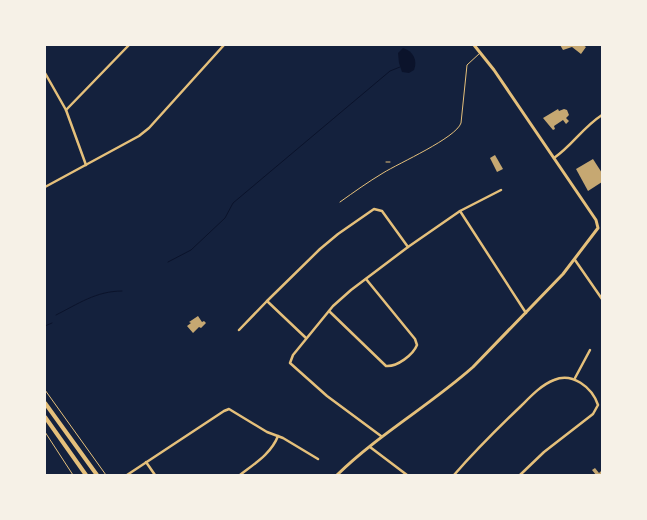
<svg xmlns="http://www.w3.org/2000/svg" width="647" height="520" viewBox="0 0 647 520" font-family="'Fira Sans',sans-serif">
  <rect width="100%" height="100%" fill="#14213d"/>
  <path fill="#0b132b" d="M 403,48 C 413,51 418,60 414,70 L 409,73 L 402,72 L 399,63 L 398,53 Z"/>
  <g fill="none" stroke-linecap="round" stroke-linejoin="round">
    <g stroke="#0b132b" stroke-width="1">
      <polyline points="168,262 191,250 225,218 233,203 390,71 400,67"/>
      <path d="M 56,315 C 78,304 96,291 122,291"/>
      <polyline points="45,326 52,323"/>
    </g>
  </g>
  <g fill="#c6a872">
    <polygon points="560,45 583,45 586,47 581,54 572,47 563,50"/>
    <polygon points="558,109 559,111 564,109 567,110 569,115 566,118 569,121 566,124 563,120 554,126 555,129 553,130 543,118"/>
    <polygon points="495,155 503,169 497,172 490,158"/>
    <polygon points="593,159 602,173 602,182 588,191 576,169"/>
    <polygon points="198,316 202,322 204,321 206,323 201,328 199,327 193,333 187,326 191,323 189,322"/>
    <polygon points="595,468 599,473 602,470 602,475 596,475 592,470"/>
  </g>
  <g fill="none" stroke-linecap="round" stroke-linejoin="round">
    <g stroke="#e5c07b" stroke-width="1">
      <polyline points="386,162 390,162"/>
      <polyline points="45,390 106,475"/>
      <polyline points="45,432 73,475"/>
    </g>
    <path stroke="#e5c07b" stroke-width="1" d="M 340,202 C 354,192 368,182 383,173 C 399,163 456,138 461,123 L 467,65 L 480,53"/>
    <g stroke="#e5c07b" stroke-width="2.5">
      <polyline points="45,73 66,110 86,165"/>
      <polyline points="66,110 129,45"/>
      <path d="M 554,158 C 572,146 582,128 602,115"/>
      <polyline points="45,187 139,136 149,128 224,45"/>
      <polyline points="460,211 526,313"/>
      <polyline points="575,260 602,299"/>
      <path d="M 329,311 L 386,366 C 397,367 413,355 417,345 L 415,339 L 366,279"/>
      <polyline points="239,330 267,301"/>
      <polyline points="306,338 267,301 320,249 338,234 374,209 382,211 408,247"/>
      <polyline points="575,378 590,350"/>
      <polyline points="381,436 327,396 290,363 293,355 333,306 351,290 408,247 460,211 501,190"/>
      <polyline points="370,447 407,475"/>
      <polyline points="146,462 155,475"/>
      <polyline points="127,475 224,411 229,409 267,432 283,438 318,459"/>
      <path d="M 240,475 C 254,464 271,454 278,436"/>
      <path d="M 454,475 C 475,451 498,428 521,406 C 530,397 541,385 554,380 C 572,372 592,387 598,405 L 593,414 L 544,452 L 520,475"/>
    </g>
    <path stroke="#e5c07b" stroke-width="3" d="M 337,475 C 379,434 429,406 473,367 L 563,274 L 598,228 L 596,220 L 494,70 L 474,45"/>
    <g stroke="#e5c07b" stroke-width="4">
      <polyline points="45,403 97,475"/>
      <polyline points="45,417 86,475"/>
    </g>
  </g>
  <rect width="647" height="520" fill="none" stroke="#f6f1e7" stroke-width="92"/>
</svg>
